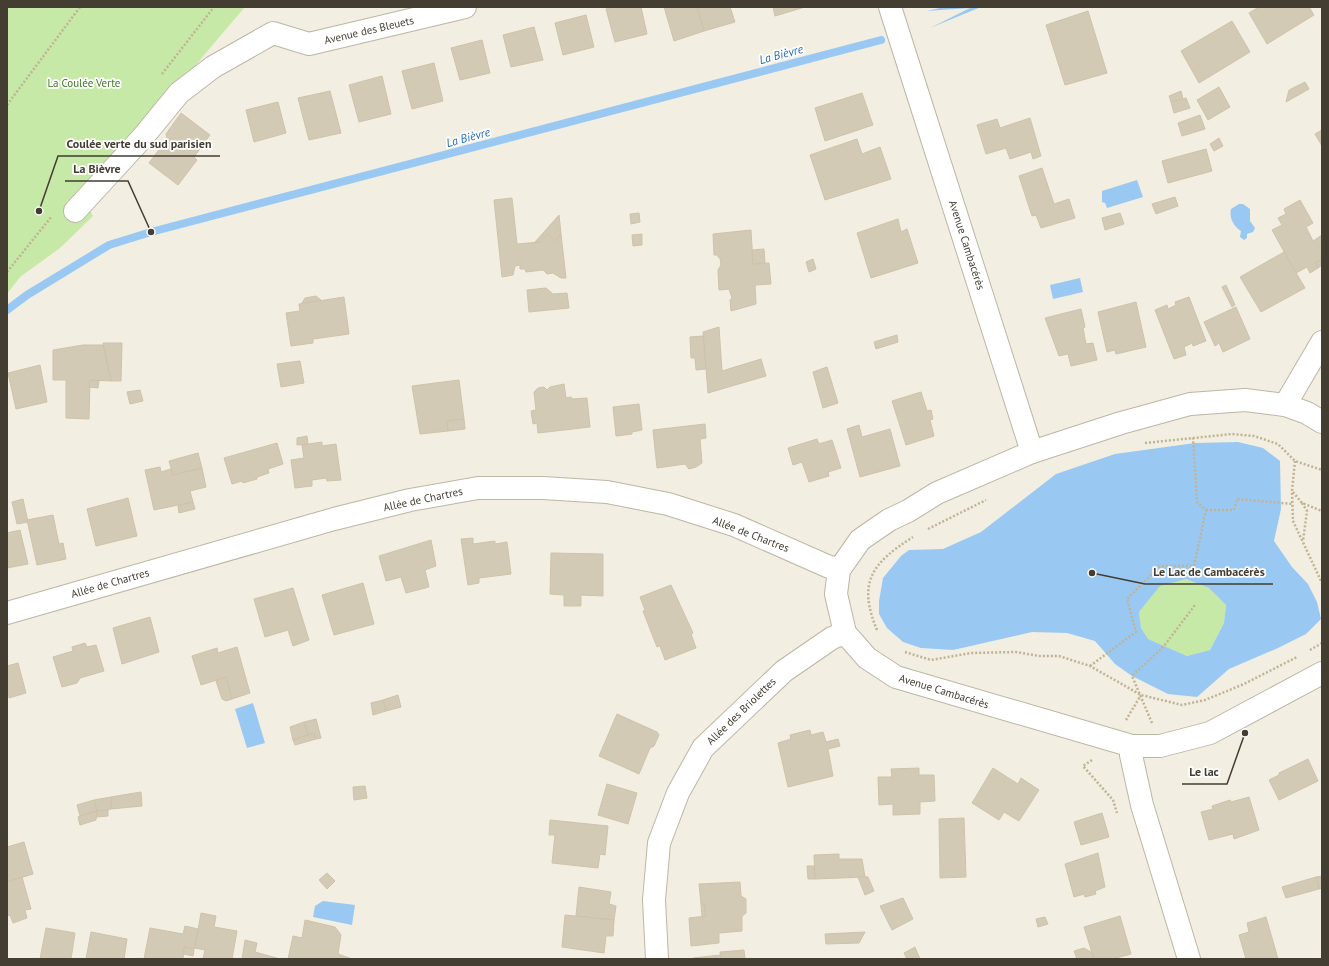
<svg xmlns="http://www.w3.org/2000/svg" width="1329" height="966" viewBox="0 0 1329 966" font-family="'PT Sans',sans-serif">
  <rect width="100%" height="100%" fill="#f2eee1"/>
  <g fill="#c7e9a7">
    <path d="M 7,7 L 245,7 C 189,71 137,138 88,208 L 93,216 L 60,248 L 20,277 L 7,294 Z"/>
    <polygon points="1186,579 1210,588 1226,605 1224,623 1210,650 1187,656 1147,639 1141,628 1139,612 1160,585"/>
  </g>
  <g fill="#99c9f3" fill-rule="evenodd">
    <polygon points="944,7 981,7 930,28 970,8 927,11"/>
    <polygon points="1137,180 1143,197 1107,208 1105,203 1102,202 1102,191"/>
    <path d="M 1239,204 L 1243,204 L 1250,209 L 1250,221 L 1255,228 L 1253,232 L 1247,234 L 1247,238 L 1244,240 L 1240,237 L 1241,231 C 1233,226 1229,217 1231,209 Z"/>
    <polygon points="1080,278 1083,292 1053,299 1050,285"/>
    <path d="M 1238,442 L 1263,448 L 1280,461 L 1281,509 L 1274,541 L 1292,567 L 1308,584 L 1317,602 L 1321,619 L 1306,634 L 1278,648 L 1229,669 L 1197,697 L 1168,694 L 1132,676 L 1115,664 L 1095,641 L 1067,633 L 1032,632 L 953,650 L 921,648 L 903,642 L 887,628 L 879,614 L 879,601 L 883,578 L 901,556 L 909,550 L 943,549 L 981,532 L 1056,474 L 1115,454 L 1195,443 ZM 1186,579 L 1209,588 L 1226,605 L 1224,623 L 1210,650 L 1187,656 L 1148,639 L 1141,628 L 1139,612 L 1160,586 Z"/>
    <polygon points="253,703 265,743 247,748 235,709"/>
    <polygon points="323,901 355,905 352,925 313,917 315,906"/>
  </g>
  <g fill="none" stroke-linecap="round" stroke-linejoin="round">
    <polyline stroke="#99c9f3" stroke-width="8" points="7,310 27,295 109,245 151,232 881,40"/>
  </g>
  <g fill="#d3cab6" stroke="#cfc2a9">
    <polygon points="614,7 641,7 647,34 615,42 606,9"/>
    <polygon points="664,7 697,7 704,31 674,41"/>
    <polygon points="697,7 730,7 735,22 704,31"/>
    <polygon points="773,7 805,7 775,16"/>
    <polygon points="1259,7 1309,7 1314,15 1267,44 1249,13"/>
    <polygon points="1088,11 1107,73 1065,85 1046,25"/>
    <polygon points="586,15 594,47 563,55 555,23"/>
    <polygon points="1232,21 1250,52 1199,83 1181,51"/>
    <polygon points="534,27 543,60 511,67 503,35"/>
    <polygon points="482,40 490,73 460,80 451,48"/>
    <polygon points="434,63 443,101 412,109 402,71"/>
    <polygon points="382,76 391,114 359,122 349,85"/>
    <polygon points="1305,82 1309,89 1286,102 1289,90"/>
    <polygon points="1219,87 1230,107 1208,120 1197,100"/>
    <polygon points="330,91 341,133 309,140 298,98"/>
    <polygon points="1181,91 1183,99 1171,102 1169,96"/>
    <polygon points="862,93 873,125 825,141 815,108"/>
    <polygon points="1186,98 1190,108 1174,113 1171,102"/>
    <polygon points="278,102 286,133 254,142 246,110"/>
    <polygon points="181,113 210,135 194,157 197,160 178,185 149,163 167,139 166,134"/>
    <polygon points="1200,115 1205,129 1182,136 1178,123"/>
    <polygon points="1030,118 1041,156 1033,159 1031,152 1010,159 1006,148 986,154 977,125 997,119 1000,128"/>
    <polygon points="1322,130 1322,146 1315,134"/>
    <polygon points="1219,138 1223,146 1214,151 1210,144"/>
    <polygon points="857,139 862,154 880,147 891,179 825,200 810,155"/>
    <polygon points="1206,149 1212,171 1168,183 1162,161"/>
    <polygon points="1042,168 1054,204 1069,199 1075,218 1041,228 1036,215 1032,216 1019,176"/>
    <polygon points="1175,197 1178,206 1156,214 1152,204"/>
    <polygon points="512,198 517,244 540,242 548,234 555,241 561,234 566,278 561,278 553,273 547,274 543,270 526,272 525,269 520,269 520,265 515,266 513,275 502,277 494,200"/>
    <polygon points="1300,200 1313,223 1306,227 1313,241 1322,235 1322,259 1315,263 1318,268 1310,273 1307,267 1296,273 1272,230 1282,225 1278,218 1286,214 1284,209"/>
    <polygon points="639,213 640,222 631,224 630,214"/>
    <polygon points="1120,213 1124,224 1105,230 1102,218"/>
    <polygon points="559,215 561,234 555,241 548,234 540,242 535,242"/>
    <polygon points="898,219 901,232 907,229 918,263 871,278 857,233"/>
    <polygon points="751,230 753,264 769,263 771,284 755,285 756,304 731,311 730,300 732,298 729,289 719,290 718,270 721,265 720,258 718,257 718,255 714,255 713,234"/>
    <polygon points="642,234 642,245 633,246 632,235"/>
    <polygon points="764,249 765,263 753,264 752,250"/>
    <polygon points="1284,252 1305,288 1261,312 1240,277"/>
    <polygon points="813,259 816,269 809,272 806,262"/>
    <polygon points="1322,259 1322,265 1318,268 1315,263"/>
    <polygon points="1226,285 1235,305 1232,307 1222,287"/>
    <polygon points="546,288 553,294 567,293 569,308 529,312 527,290"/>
    <polygon points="316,296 321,300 302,303 305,298"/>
    <polygon points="344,297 349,334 313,339 313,343 291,346 286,313 300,311 299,304"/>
    <polygon points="1189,297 1206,341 1193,346 1192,343 1184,347 1186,355 1174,359 1155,310 1167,305 1168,309 1176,305 1175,302"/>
    <polygon points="1136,302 1146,347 1116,354 1115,350 1107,352 1098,312"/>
    <polygon points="1236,307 1250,339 1223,352 1219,343 1215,346 1204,322"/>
    <polygon points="1081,309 1085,327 1083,328 1086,344 1093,343 1097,360 1071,366 1068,354 1059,356 1045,318"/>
    <polygon points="719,327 722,371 761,359 766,376 708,393 703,332"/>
    <polygon points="897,335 898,342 876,349 874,342"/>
    <polygon points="703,336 706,369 696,370 695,358 691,358 690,337"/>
    <polygon points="103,343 122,343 121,381 111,381"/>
    <polygon points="83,345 103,345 111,381 90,380 89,419 66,418 66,380 53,380 53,350"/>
    <polygon points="300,361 304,383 281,387 277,364"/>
    <polygon points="40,365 47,402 16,409 8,373"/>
    <polygon points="827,367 838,403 823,408 813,372"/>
    <polygon points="90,380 99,381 98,388 89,387"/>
    <polygon points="459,380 464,419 447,421 448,431 420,434 412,386"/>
    <polygon points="564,384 566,398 571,397 572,399 587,398 590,427 538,433 537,423 533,424 531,411 536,410 534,392 538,388 544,387 547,390 550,387"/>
    <polygon points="140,390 143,401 130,404 127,392"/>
    <polygon points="921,392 927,411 931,410 933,419 930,420 934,436 906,445 892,401"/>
    <polygon points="639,404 642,430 632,432 632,434 616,436 613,407"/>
    <polygon points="464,419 465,429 448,431 447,421"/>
    <polygon points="705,424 706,438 700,439 702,463 696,467 689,469 685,464 657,468 653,430"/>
    <polygon points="859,425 862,437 890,429 900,466 860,477 847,429"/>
    <polygon points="307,436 308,444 297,445 297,438"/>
    <polygon points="817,439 819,444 832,440 841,468 828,472 829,476 809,482 802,462 793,465 788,448"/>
    <polygon points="322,442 322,446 336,444 341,480 327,481 326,478 312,480 312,486 295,488 291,460 304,458 302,445"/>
    <polygon points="277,443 283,464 268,469 269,473 257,477 257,479 243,483 242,481 232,484 224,458"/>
    <polygon points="198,453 202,468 173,475 169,461"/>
    <polygon points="160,467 161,472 171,469 173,475 202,468 206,487 190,491 193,502 154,510 145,470"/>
    <polygon points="128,498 137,536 96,546 87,509"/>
    <polygon points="23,499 28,522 17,524 12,502"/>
    <polygon points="193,502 195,509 179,513 178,506"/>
    <polygon points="53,515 59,544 63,543 66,559 37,565 27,520"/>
    <polygon points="20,530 28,564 7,568 7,533"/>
    <polygon points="473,538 473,544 495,541 495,544 507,542 511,574 479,578 479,583 468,585 461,539"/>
    <polygon points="431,540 436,566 425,570 429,587 406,593 401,577 386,581 379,556"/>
    <polygon points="551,553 603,554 603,596 581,595 581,606 564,606 564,595 550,594"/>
    <polygon points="363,583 374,624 334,635 322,595"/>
    <polygon points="671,585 693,633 691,634 696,648 665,660 660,646 657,647 643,611 645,610 640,597"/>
    <polygon points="293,588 309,640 293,646 288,630 265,637 254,599"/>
    <polygon points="150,617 159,652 122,664 113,628"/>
    <polygon points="85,643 87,647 96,645 104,671 80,678 77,683 62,687 53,657 73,651 72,647"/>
    <polygon points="237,647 250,693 232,699 226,677 201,685 192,656 217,648 218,653"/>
    <polygon points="18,663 26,693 9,698 9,696 7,696 7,666"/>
    <polygon points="226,677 232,699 226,701 222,699 216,681"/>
    <polygon points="398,695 401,707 386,711 383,700"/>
    <polygon points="383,700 386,711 373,715 371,703"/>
    <polygon points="617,714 657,732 659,735 654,746 650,748 639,774 599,756"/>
    <polygon points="316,719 321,738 316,739 314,733 308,735 304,722"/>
    <polygon points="304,722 308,735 293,740 290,727"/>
    <polygon points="810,730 811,735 823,732 826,742 838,739 840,746 828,749 833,776 788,787 778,743 791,739 790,735"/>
    <polygon points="314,733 316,739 295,745 293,740"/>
    <polygon points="1308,759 1318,781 1279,800 1269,780 1279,775 1279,773"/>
    <polygon points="919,768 919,775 934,775 935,801 920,802 920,814 893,815 893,804 879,805 878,777 892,777 891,769"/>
    <polygon points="993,768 1018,784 1021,778 1039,790 1019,821 1004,812 999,820 972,803"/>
    <polygon points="607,784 637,793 628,824 598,815"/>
    <polygon points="365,786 367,798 354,800 353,787"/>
    <polygon points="141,792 142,806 111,809 111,797"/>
    <polygon points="111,797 111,809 97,811 94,800"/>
    <polygon points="1249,797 1259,830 1234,839 1233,834 1209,840 1201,812 1213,809 1212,806 1230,800 1231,802"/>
    <polygon points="94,800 97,811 80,816 77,805"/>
    <polygon points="108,810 108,816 96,817 97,811"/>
    <polygon points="97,811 96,820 80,825 78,817"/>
    <polygon points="1102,813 1109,837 1081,845 1074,822"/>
    <polygon points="964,818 966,877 940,878 939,819"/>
    <polygon points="550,820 608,826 605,855 600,854 598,868 552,863 555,835 549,835"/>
    <polygon points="24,842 33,874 7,882 7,847"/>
    <polygon points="1098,853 1105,887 1095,891 1096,894 1085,897 1084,894 1074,897 1065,864"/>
    <polygon points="839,854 839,859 862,859 865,877 815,879 814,855"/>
    <polygon points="807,866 814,866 815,879 808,879"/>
    <polygon points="327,873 335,881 327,889 319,880"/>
    <polygon points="1322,876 1322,888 1319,889 1316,877"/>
    <polygon points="22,877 31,909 25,910 27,918 13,923 10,915 7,916 7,882"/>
    <polygon points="858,877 868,877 874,891 865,895"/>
    <polygon points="1316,877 1319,889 1286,898 1282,887"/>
    <polygon points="740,882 741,896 746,899 746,913 742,916 742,931 719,933 719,943 691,946 689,918 706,916 704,904 701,904 699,884"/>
    <polygon points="579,887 611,892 609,904 616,906 614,920 576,916"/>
    <polygon points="903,898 913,919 892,930 880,906"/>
    <polygon points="701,904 704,904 706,916 702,917"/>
    <polygon points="201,913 216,916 214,927 237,931 232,959 203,959 205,950 195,948"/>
    <polygon points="565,915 614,920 613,936 606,936 604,953 562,947"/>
    <polygon points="1120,916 1131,954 1112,959 1094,959 1084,927"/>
    <polygon points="1045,917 1048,924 1038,927 1036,919"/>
    <polygon points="1266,917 1278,959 1246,959 1239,935 1249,932 1247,923"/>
    <polygon points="305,920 335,927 341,935 338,954 352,959 288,959 293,936 302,938"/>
    <polygon points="185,926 198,929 194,949 184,947 183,959 144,959 150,928 183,934"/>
    <polygon points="46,928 75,933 71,959 40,959"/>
    <polygon points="91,932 127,939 124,959 86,959"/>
    <polygon points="865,932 859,943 826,944 825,934"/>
    <polygon points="245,940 257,943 255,952 280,959 242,959"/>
    <polygon points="184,947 194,949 193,956 184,954"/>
    <polygon points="915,947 920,959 907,959 904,953"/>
    <polygon points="1084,948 1091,952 1094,959 1077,959 1074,951"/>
    <polygon points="744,950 745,959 721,959 720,952"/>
    <polygon points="721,955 721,959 693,959 693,958"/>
  </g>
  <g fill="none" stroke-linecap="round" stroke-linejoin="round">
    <g stroke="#bdb6a4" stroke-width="24">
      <g id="minor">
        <polyline points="890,7 1032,452"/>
        <polyline points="75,211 143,137 179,93 213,67 273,33 309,44 465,7"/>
        <polyline points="1285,405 1322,342"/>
        <polyline points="1322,422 1307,413 1285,405 1245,400 1190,404 1121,423 1032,452 937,493 908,511 889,520 860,540 839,570 836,594 845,633 867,658 896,677 1132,746 1160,746 1210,733 1322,673"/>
        <polyline points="7,613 334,519 410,500 478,488 543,488 607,492 668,504 734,525 827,566 839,570"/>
        <polyline points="1132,746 1131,755 1142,805 1189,959"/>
        <polyline points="657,959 654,900 659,843 678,793 703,748 784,671 832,638 845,633"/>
      </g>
    </g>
    <g stroke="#c0b394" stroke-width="2.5" stroke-dasharray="2 2" stroke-linecap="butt">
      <polyline points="162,74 214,7"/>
      <polyline points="7,105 80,7"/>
      <polyline points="7,272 52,216"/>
      <polyline points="1145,443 1232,434 1254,436 1278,444 1295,461 1322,470"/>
      <polyline points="1295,461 1292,491 1293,521 1322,583"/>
      <polyline points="1293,492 1302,503 1322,511"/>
      <polyline points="1302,503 1307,511 1303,541"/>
      <polyline points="1206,510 1234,510 1237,499 1293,504"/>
      <polyline points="928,529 986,500"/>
      <path d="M 877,630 C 857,582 872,563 913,537"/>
      <polyline points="1310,650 1322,643"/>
      <polyline points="905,652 931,660 971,653 1016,652 1039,656 1059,656 1090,666 1141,695 1182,705 1205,700 1244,684 1297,657"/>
      <polyline points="1090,666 1136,632 1127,599 1160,566 1194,566 1206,510 1197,502 1193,438"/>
      <polyline points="1126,720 1141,695"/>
      <polyline points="1152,723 1132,676 1164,646 1195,605"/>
      <polyline points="1092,760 1083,766 1113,800 1117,813"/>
    </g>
    <use href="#minor" stroke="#fff" stroke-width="22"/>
  </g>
  <g text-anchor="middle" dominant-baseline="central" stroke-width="3.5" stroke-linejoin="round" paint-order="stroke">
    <g font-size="11" fill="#433d32" stroke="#fff">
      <text transform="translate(369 30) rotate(-13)">Avenue des Bleuets</text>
      <text transform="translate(967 245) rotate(72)">Avenue Cambacérès</text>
      <text transform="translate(423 499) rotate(-12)">Allée de Chartres</text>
      <text transform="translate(751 534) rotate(21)">Allée de Chartres</text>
      <text transform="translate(110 583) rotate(-16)">Allée de Chartres</text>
      <text transform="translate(944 691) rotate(17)">Avenue Cambacérès</text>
      <text transform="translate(741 711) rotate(-44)">Allée des Briolettes</text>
    </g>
    <g font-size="11" fill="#3e7624" stroke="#fff">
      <text x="84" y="83">La Coulée Verte</text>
    </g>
    <g font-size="12" font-style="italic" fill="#2870b2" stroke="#fff">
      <text transform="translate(781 54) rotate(-15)">La Bièvre</text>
      <text transform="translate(468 137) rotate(-15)">La Bièvre</text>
    </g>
  </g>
  <path fill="none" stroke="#433d32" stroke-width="1.5" d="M39 211L58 156H220M151 232L128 181H65M1092 573L1145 584H1273M1245 733L1227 784H1182"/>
  <g fill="#433d32" stroke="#fff" stroke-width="1.5">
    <circle cx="39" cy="211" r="4"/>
    <circle cx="151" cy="232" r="4"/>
    <circle cx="1092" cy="573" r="4"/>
    <circle cx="1245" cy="733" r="4"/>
  </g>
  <g font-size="12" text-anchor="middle" font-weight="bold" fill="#433d32" stroke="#fff" stroke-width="3.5" stroke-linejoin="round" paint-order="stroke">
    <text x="139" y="148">Coulée verte du sud parisien</text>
    <text x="97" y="173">La Bièvre</text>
    <text x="1209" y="576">Le Lac de Cambacérès</text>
    <text x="1204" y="776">Le lac</text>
  </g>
  <rect width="1329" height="966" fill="none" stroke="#433d32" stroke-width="16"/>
</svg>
